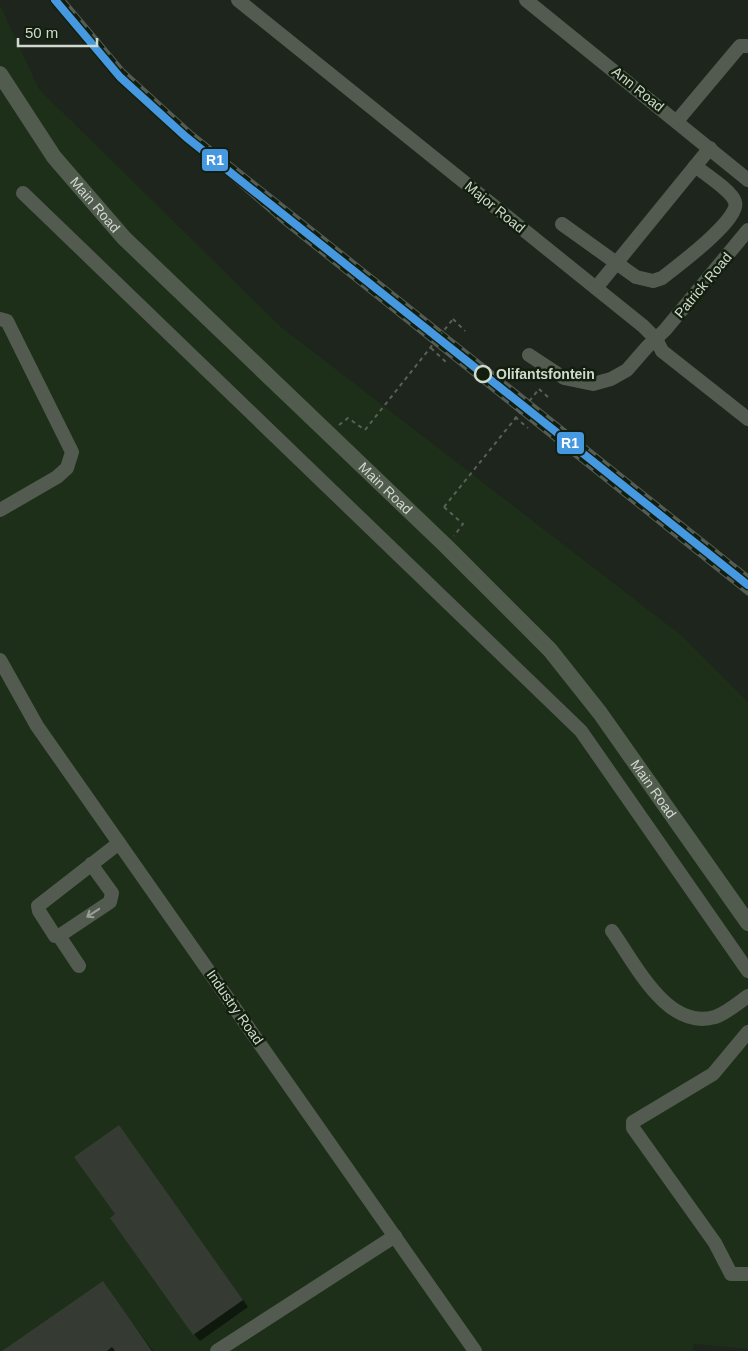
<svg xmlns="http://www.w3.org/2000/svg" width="748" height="1351" viewBox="0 0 748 1351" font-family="Helvetica,sans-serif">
  <rect width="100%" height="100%" fill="#1e251c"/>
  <polygon fill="#1d2e19" points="0,5 39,89 281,327 681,635 748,702 748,1349 694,1344 693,1351 0,1351"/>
  <g fill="#0007">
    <polygon points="119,1127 248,1307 200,1341 194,1334 117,1215"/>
    <polygon points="102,1283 153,1351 4,1351"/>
  </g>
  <g fill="#353b33">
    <polygon points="119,1125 243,1300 193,1335 110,1218 115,1214 74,1157"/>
    <polygon points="103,1281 152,1351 115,1351 112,1347 107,1351 2,1351"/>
  </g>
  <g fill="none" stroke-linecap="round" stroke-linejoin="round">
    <g stroke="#5a6058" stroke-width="2" stroke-dasharray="4 4" stroke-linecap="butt">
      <polyline points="453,319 465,331"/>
      <polyline points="431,348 446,362"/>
      <polyline points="539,389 549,398"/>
      <polyline points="515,417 528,428"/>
      <polyline points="339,425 348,418 365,430"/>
      <polyline points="444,507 463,524 454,536"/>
    </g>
    <g stroke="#535b51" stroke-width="14">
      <polyline points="238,0 643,326 656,339 662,351 748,419"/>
      <polyline points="526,0 748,180"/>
      <polyline points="677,121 740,46 748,46"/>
      <polyline points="23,193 581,731 748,971"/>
      <path d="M 562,224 L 636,277 L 653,281 L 662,278 C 676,267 741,219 735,202 C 732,191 705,174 695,166"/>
      <polyline points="596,288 710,148"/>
      <polyline points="0,319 7,321 72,452 67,468 57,477 0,510"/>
      <polyline points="529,355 564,378 593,384 611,379 627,370 647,347 665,330 748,230"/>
      <polyline points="0,660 37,726 475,1351"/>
      <polyline points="91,864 112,893 110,902 59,936 55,936 39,911 38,906 119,843"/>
      <path d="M 612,931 C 635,963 667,1031 715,1017 C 727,1013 738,1003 748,996"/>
      <polyline points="59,936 79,966"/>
      <polyline points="748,1032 713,1074 633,1122 633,1128 715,1243 731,1274 748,1274"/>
      <polyline points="217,1351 395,1236"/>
    </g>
    <path stroke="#515c4f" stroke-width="16" id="s1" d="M 0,74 L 54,157 L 124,238 L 446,546 L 550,650 L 600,713 L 748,923"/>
    <g stroke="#555c53" stroke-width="5">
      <g id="rail">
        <polyline points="63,0 123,71 192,134 748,577"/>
        <polyline points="189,140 285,223 748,593"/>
      </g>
    </g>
    <use href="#rail" stroke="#121f0e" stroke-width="3" stroke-dasharray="9" stroke-linecap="butt"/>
    <g stroke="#5a6058" stroke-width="2" stroke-dasharray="4 4" stroke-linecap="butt">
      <polyline points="365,430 453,319"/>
      <polyline points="444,507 539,389"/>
    </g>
    <g stroke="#121f0e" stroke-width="11">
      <polyline id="rail-1" points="55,0 120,77 186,137 748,585"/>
    </g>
    <use href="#rail-1" stroke="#4699e1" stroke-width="8"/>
  </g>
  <defs><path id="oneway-shaft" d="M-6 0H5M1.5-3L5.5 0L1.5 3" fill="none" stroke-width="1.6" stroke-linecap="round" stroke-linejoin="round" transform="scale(1.25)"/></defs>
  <use stroke="#98a095" href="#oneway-shaft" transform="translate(93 913) rotate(147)"/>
  <circle fill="#121f0e" stroke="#d0d9cd" stroke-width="2.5" cx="483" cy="374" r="8"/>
  <g text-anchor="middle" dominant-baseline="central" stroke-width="5" stroke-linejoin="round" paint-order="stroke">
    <g font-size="14" fill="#d0d9cd" stroke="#121f0e">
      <text transform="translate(638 89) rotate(39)">Ann Road</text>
      <text stroke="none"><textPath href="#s1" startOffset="162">Main Road</textPath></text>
      <text transform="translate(495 207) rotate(39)">Major Road</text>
      <text transform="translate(703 285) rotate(-50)">Patrick Road</text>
      <text stroke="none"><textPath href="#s1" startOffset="568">Main Road</textPath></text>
      <text stroke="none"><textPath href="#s1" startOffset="972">Main Road</textPath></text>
      <text transform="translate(235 1007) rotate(55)">Industry Road</text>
    </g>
    <g font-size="14" font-weight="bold" fill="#d0d9cd" stroke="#121f0e" text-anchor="start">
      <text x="496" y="374">Olifantsfontein</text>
    </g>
  </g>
  <g stroke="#121f0e" stroke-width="2">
    <rect x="201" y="148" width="28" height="24" rx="5" fill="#4699e1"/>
    <rect x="556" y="431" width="29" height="24" rx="5" fill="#4699e1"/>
  </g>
  <g font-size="14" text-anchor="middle" font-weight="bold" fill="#fff">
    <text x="215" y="165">R1</text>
    <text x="570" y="448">R1</text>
  </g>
  <path d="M18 38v8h79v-8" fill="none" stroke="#d0d9cd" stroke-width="2.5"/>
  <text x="25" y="38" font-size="15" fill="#d0d9cd" stroke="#121f0e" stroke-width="4" paint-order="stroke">50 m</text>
</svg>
